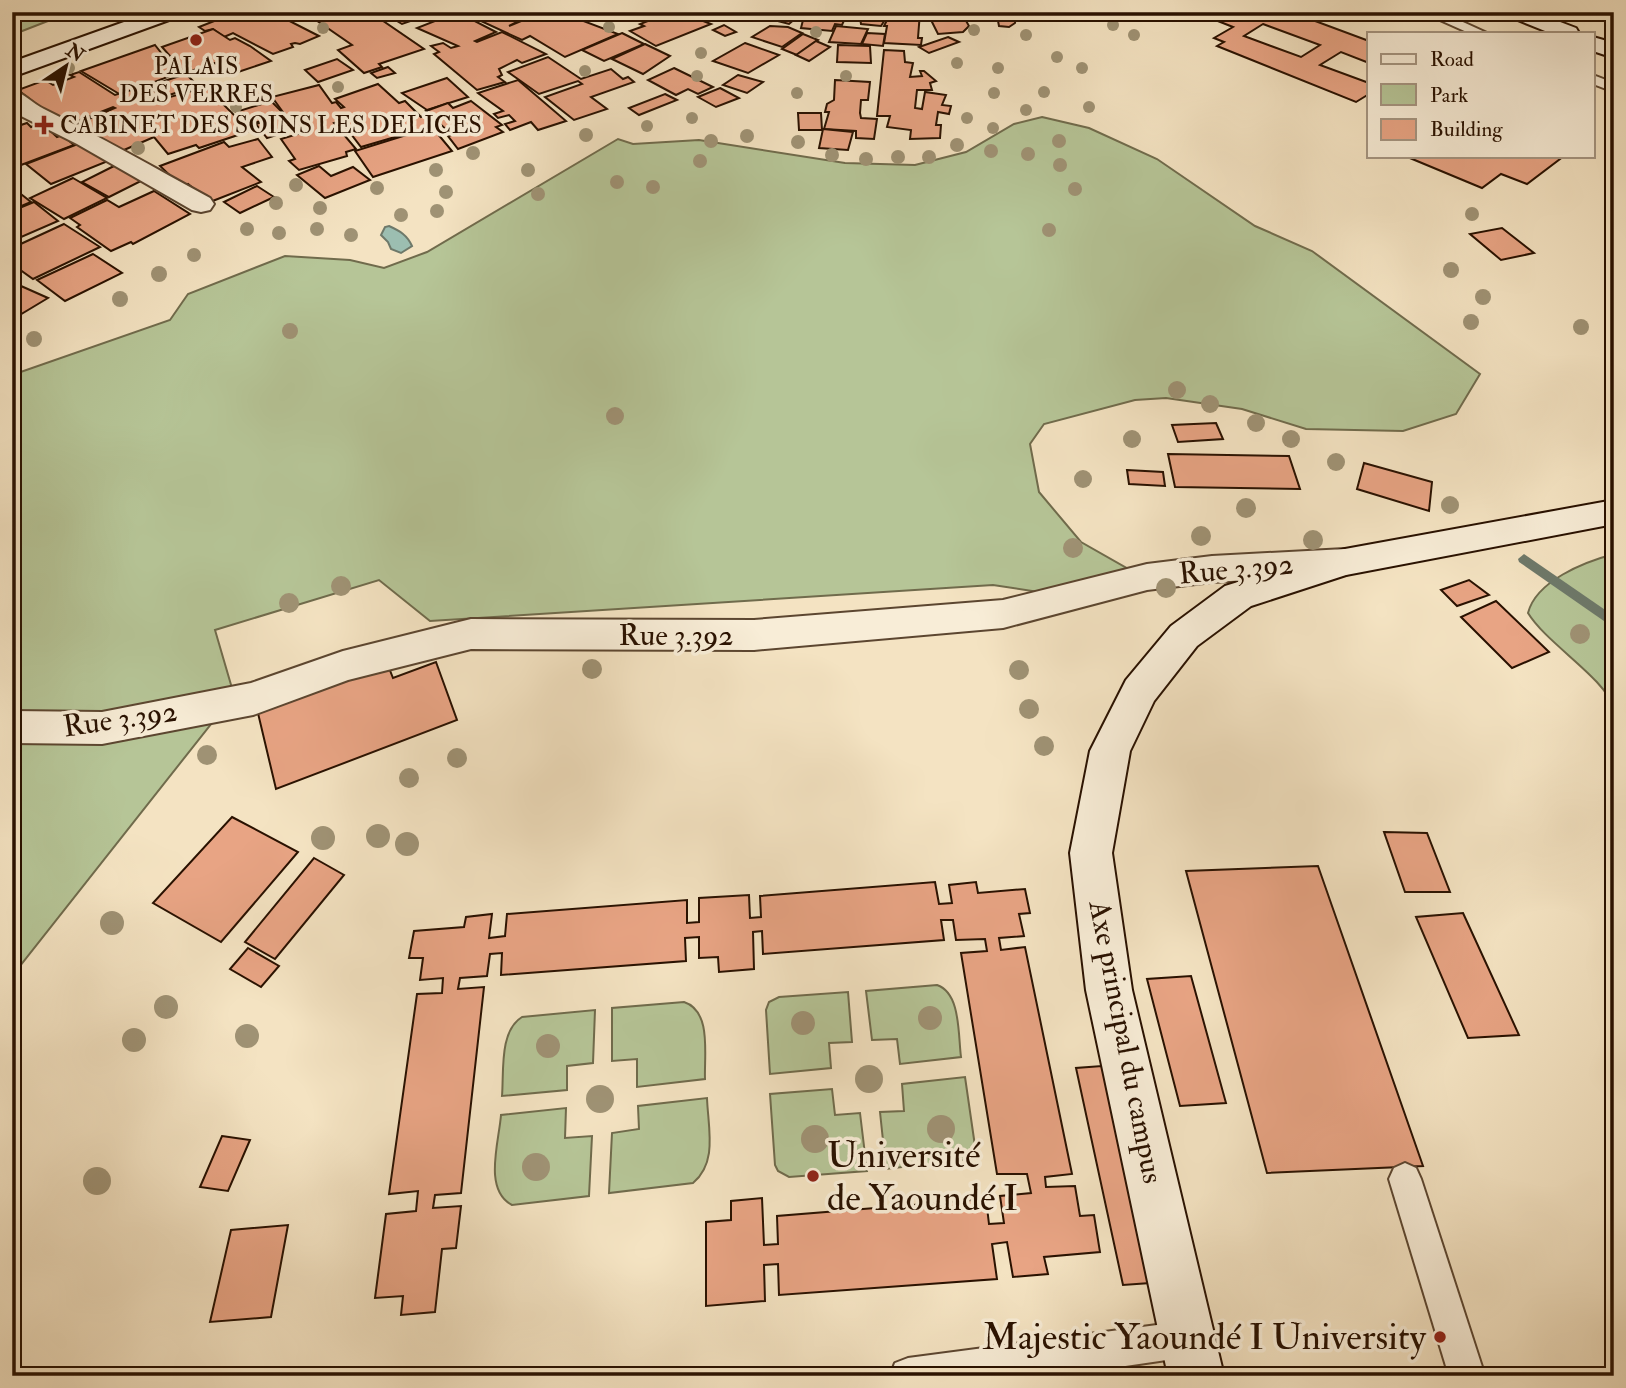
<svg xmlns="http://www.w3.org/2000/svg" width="1626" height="1388" viewBox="0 0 1626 1388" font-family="'IM FELL Double Pica',serif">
  <rect width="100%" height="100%" fill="#f4e3c2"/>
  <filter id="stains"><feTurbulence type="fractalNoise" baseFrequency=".00286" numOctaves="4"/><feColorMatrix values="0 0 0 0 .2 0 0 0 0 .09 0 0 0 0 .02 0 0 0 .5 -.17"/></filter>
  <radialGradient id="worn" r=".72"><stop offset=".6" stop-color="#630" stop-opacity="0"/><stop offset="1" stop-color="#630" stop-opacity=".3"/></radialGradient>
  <g fill="#b6c597" stroke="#706b4c" stroke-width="2">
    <polygon points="12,12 71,12 12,35"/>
    <polygon points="1042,117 1089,128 1157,159 1255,226 1312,251 1480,374 1456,414 1403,431 1306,429 1242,409 1166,398 1135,400 1044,424 1030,444 1039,492 1081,542 1130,570 1071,597 993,585 430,621 379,580 215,630 234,695 12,976 12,375 170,320 188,294 285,256 350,260 384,268 427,252 618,139 633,144 699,140 845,163 915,165 966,152 1014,124"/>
    <path d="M 1614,554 L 1614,708 C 1604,677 1547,644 1528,613 C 1536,581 1584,562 1614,554 Z"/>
    <path d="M 937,985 C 961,993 958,1035 961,1057 L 900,1064 L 897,1039 L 872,1040 L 866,991 Z"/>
    <polygon points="848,992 852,1042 829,1043 831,1068 770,1074 766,1010 769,1002 779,997"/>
    <path d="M 684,1002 C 712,1011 704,1055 705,1079 L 637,1087 L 637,1059 L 612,1061 L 612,1008 Z"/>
    <path d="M 595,1010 L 593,1063 L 567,1066 L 567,1090 L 502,1096 C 504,1072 499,1031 522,1017 Z"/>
    <polygon points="965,1077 975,1146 970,1159 886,1169 880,1112 904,1111 902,1084"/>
    <polygon points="832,1089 835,1115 860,1113 867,1171 789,1177 778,1171 775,1165 770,1094"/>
    <path d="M 707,1098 C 708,1128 718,1162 693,1183 L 609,1193 L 612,1133 L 639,1129 L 638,1106 Z"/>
    <path d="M 566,1108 L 565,1138 L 592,1136 L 589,1196 L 512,1205 C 483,1190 499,1142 501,1115 Z"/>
  </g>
  <path fill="#9cbeb1" stroke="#6e796a" stroke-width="2" d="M 389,226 C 400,231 407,235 412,246 L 401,253 L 391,249 L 388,242 L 381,235 L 385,227 Z"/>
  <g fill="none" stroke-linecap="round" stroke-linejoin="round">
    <polygon fill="#6e796a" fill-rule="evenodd" points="1524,554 1614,616 1614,628 1519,562 1518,559"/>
  </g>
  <g fill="#e8a484" stroke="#291100" stroke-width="2" fill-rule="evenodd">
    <polygon points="237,12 272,12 319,36 300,44 295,43 291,44 293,47 273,54 233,33 224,37 213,29 205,31 199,27"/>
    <polygon points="329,12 370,12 424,49 379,64 382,67 364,73 338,50 352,45 313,18"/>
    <polygon points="382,12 428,12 431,14 402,24"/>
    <polygon points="475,12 537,12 509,26 543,12 551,12 563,19 573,17 618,34 565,57 530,36 522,40 468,15"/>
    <polygon points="605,12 642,12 623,21"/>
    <polygon points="680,12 711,24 656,46 630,31 644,26 640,24 666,14 670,16"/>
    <polygon points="702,12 736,12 718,20"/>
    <polygon points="773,12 803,12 789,24 774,20 781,15"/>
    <polygon points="805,12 848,12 842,25 835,24 832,31 801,28"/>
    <polygon points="859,12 890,12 881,26 861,24"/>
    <polygon points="891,12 920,12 918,38 922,38 921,45 884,43 887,26 884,26"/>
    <polygon points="927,12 961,12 969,26 963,32 938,34"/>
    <polygon points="997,12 1014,12 1016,14 1015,23 1009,27 999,26 998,21 1001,20"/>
    <path d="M 1195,12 L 1248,12 L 1255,15 L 1260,12 L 1291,12 L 1369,41 L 1369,63 L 1341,52 L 1320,65 L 1369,83 L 1369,94 L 1356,102 L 1217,46 L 1224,42 L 1214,38 L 1233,27 ZM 1263,24 L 1320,45 L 1301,57 L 1244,36 Z"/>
    <polygon points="450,15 461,21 469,18 496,32 475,41 477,42 502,32 546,54 522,63 517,60 499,69 502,75 498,77 505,82 477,90 434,54 439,52 431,46 443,43 451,48 458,46 417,28"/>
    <polygon points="724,25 736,32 725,36 713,30"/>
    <polygon points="770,26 788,27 802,33 782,47 752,37"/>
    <polygon points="836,26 868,29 861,44 829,42"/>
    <polygon points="213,29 230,40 235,38 250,46 271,61 229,75 215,63 185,73 162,47"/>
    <polygon points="622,33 644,44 604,61 582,50"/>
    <polygon points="867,33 885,34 883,46 862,44"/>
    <polygon points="803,34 818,40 797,55 782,49"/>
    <polygon points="948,37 959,42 929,53 919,47"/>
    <polygon points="816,41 830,47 809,61 796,55"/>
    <polygon points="745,43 779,55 748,73 713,61"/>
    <polygon points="645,44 670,56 643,74 612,59"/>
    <polygon points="155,45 162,54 159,55 183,71 121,95 81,71"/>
    <polygon points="838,45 870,46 871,63 837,62"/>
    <polygon points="884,50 904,51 905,62 913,63 910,77 922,76 920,71 924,71 936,81 930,83 932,90 917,90 915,108 922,109 925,92 946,95 942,105 951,106 949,114 938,112 936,125 941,125 940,138 910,139 911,130 887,127 890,116 877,116"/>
    <polygon points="548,57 581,79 611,69 623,79 628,77 634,82 591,97 607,109 574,120 545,97 582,84 578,81 539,94 508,72"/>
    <polygon points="337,59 353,70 318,82 305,70"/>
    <polygon points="388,67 395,73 377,78 371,73"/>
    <polygon points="674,68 713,87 698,94 688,89 676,95 648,80"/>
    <polygon points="79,72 115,95 148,85 163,99 206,87 250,131 199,148 196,145 168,154 154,137 117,153 75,125 115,108 113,107 65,126 18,90 45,80 53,85 74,77 70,75"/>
    <polygon points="186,74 198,86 169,95 158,83"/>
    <polygon points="738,75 763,82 747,93 723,85"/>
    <polygon points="447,78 468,97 427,110 402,93"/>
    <polygon points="518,80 566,121 538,130 531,122 510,130 505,124 515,121 509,115 498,118 494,114 503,111 478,93"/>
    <polygon points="835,80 870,82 868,100 861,100 860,113 861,118 877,119 874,139 856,138 856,131 824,129 829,112 825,112 827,104 834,100"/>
    <polygon points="378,84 399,103 405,101 421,117 426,115 436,125 361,147 341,121 334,123 356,149 346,152 347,156 299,170 289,161 295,159 281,139 308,131 304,126 267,138 256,124 285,115 272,97 319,85 332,103 336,102 341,108 344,107 335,99"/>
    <polygon points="720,88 739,98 716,107 698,97"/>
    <polygon points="665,94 677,100 639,115 629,108"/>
    <polygon points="271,101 284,114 248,125 236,112"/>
    <polygon points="471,101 502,125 496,127 503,132 458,149 448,136 452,135 426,111 448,103 453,108"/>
    <polygon points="798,113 821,113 822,130 799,130"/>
    <polygon points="27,123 31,127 42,123 57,137 62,135 74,145 21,165 12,156 12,128"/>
    <polygon points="432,127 452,151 373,177 355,151"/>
    <polygon points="823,129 853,132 848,150 819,148"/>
    <polygon points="258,139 272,157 242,167 261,182 210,202 188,184 182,187 160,166 224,142 229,147"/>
    <polygon points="83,142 108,161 51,184 26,164"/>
    <polygon points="1405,156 1564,156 1527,184 1501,174 1482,188"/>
    <polygon points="116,165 143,180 109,197 82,182"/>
    <polygon points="319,166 331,176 353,167 370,180 325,198 297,175"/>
    <polygon points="73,178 107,198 64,219 30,198"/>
    <polygon points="257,186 274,197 240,213 224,202"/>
    <polygon points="12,187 31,202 12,210"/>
    <polygon points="154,191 190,214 133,244 131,242 111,251 77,227 80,225 70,218 107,200 119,207"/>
    <polygon points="34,202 58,221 12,241 12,211"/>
    <polygon points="64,224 100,247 33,279 12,264 12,248"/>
    <polygon points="1502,228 1534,253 1501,260 1470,234"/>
    <polygon points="93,254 122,273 65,301 37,280"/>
    <polygon points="12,282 48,298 13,319"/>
    <polygon points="1216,423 1223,439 1178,442 1172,425"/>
    <polygon points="1168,454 1289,456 1300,489 1175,487"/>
    <polygon points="1364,463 1432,482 1429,511 1357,489"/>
    <polygon points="1127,470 1163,472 1165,486 1129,484"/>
    <polygon points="1469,580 1489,595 1457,606 1441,590"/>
    <polygon points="1496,601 1549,652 1512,668 1461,617"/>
    <polygon points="436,662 457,720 276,789 257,709 387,663 393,678"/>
    <polygon points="232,817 298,852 221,942 153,903"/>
    <polygon points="1384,832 1427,833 1450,892 1405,892"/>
    <polygon points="314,858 344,875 275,959 245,942"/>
    <polygon points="1318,866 1423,1166 1267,1173 1186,871"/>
    <polygon points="935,882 939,904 952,903 949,885 976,882 978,893 1025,889 1030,913 1019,914 1024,936 999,938 1001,950 1025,947 1072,1174 1045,1177 1046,1187 1075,1186 1080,1216 1094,1215 1100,1252 1044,1257 1048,1274 1013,1277 1007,1242 992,1244 997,1279 779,1295 778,1264 764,1265 765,1301 706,1306 706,1222 731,1220 731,1201 762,1198 764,1245 778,1244 777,1216 986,1199 989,1224 1004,1223 1000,1196 1031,1193 1027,1174 997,1174 961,953 987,951 985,939 956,940 953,920 941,920 944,940 763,954 762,931 753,932 754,969 719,972 718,957 699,958 699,937 685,938 686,961 501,975 502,953 490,954 487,976 460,978 458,989 484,987 461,1193 435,1195 433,1208 461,1206 456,1248 442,1249 435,1312 401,1315 403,1296 375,1298 386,1214 416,1211 418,1191 389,1194 417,994 442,993 443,978 420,980 423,958 409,958 414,931 464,927 466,917 492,914 489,938 505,936 507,914 687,900 687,923 699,922 699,898 749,895 750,918 761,917 760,896"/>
    <polygon points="1463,913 1519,1035 1468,1038 1416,917"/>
    <polygon points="248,948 279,966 261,987 230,969"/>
    <polygon points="1191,976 1226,1103 1180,1106 1147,979"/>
    <polygon points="1102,1066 1150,1283 1123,1285 1076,1068"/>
    <polygon points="222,1136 250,1140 228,1191 200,1187"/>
    <polygon points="288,1225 271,1317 210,1322 231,1230"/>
  </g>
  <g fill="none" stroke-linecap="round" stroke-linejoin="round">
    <g stroke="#5c4630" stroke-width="4">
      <g id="lane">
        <polygon points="1422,12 1441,12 1487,33 1469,33"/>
        <polygon points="1593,75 1614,83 1614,92 1593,84"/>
        <polygon points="1405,1163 1416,1168 1421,1179 1485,1376 1449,1376 1389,1179 1394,1168"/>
        <polygon points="1187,1321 1199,1327 1205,1339 1199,1351 1187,1357 1057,1376 890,1376 895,1363 908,1358"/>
      </g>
    </g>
    <g stroke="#5c4630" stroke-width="4">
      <g id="street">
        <path d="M 12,90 C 24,93 33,104 44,109 C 101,137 155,168 210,198 L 214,204 L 210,210 L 201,212 L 192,210 L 77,144 L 15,113 L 12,111 Z"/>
        <polygon points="1345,549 1357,553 1363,562 1357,571 1345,575 1212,582 1147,590 1003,628 754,650 471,649 348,680 253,715 102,744 12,743 12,711 102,712 251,683 343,651 471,619 754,620 1003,600 1147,564 1212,556"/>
      </g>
    </g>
    <g stroke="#291100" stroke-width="4">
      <g id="secondary">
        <polygon points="152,12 183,12 180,16 12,77 12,62"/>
        <polygon points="1505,12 1534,12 1576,28 1579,33 1550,33 1508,16"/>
        <polygon points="1593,37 1614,43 1614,58 1593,51"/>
        <polygon points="1614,500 1614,524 1346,575 1251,606 1197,646 1154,701 1130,751 1112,853 1132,990 1224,1376 1168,1376 1086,990 1070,853 1090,751 1126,680 1171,626 1225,586 1345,549"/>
      </g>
    </g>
    <use href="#lane" fill="#f8edd7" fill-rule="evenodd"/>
    <use href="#street" fill="#f8edd7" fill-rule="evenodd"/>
    <use href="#secondary" fill="#f8edd7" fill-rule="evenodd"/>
  </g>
  <g fill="#9f9274">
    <circle cx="1113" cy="25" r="6"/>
    <circle cx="609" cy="27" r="6"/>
    <circle cx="323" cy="28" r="6"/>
    <circle cx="974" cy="30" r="6"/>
    <circle cx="816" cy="32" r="6"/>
    <circle cx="1026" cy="35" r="6"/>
    <circle cx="1134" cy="35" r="6"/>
    <circle cx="701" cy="53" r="6"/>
    <circle cx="1057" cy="57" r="6"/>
    <circle cx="957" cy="63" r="6"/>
    <circle cx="69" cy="68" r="6"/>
    <circle cx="998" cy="68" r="6"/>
    <circle cx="1082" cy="68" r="6"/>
    <circle cx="585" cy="71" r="6"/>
    <circle cx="697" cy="76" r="6"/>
    <circle cx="846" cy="76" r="6"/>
    <circle cx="338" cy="87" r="6"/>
    <circle cx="1044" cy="92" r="6"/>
    <circle cx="797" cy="93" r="6"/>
    <circle cx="994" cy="93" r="6"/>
    <circle cx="260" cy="99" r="6"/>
    <circle cx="236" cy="107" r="6"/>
    <circle cx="1089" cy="107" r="6"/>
    <circle cx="1026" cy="110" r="6"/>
    <circle cx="692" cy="118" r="6"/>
    <circle cx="967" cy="118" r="6"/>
    <circle cx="647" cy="126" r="6"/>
    <circle cx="993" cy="128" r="6"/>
    <circle cx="586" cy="135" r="7"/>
    <circle cx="747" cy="136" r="7"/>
    <circle cx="711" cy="141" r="7"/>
    <circle cx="1059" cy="141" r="7"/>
    <circle cx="798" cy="142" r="7"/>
    <circle cx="957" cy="145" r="7"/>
    <circle cx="138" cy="148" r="7"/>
    <circle cx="991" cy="151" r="7"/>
    <circle cx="473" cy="153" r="7"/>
    <circle cx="1028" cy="154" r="7"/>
    <circle cx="832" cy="155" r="7"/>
    <circle cx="898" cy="157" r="7"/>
    <circle cx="929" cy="157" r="7"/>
    <circle cx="866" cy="159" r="7"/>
    <circle cx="700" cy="161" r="7"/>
    <circle cx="1060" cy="165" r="7"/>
    <circle cx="436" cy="170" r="7"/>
    <circle cx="528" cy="170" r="7"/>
    <circle cx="617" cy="182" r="7"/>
    <circle cx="296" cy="185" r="7"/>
    <circle cx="653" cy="187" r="7"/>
    <circle cx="377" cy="188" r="7"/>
    <circle cx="1075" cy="189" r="7"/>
    <circle cx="446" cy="192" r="7"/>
    <circle cx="538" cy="194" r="7"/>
    <circle cx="276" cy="203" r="7"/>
    <circle cx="320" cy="208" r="7"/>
    <circle cx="437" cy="211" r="7"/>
    <circle cx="1472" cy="214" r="7"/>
    <circle cx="401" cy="215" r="7"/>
    <circle cx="247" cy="229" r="7"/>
    <circle cx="317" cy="229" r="7"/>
    <circle cx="1049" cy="230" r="7"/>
    <circle cx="279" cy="233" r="7"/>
    <circle cx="351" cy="235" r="7"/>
    <circle cx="194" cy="255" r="7"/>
    <circle cx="1451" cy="270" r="8"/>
    <circle cx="159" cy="274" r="8"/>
    <circle cx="1483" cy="297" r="8"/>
    <circle cx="120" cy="299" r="8"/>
    <circle cx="1471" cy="322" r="8"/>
    <circle cx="1581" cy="327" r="8"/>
    <circle cx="290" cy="331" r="8"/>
    <circle cx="34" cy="339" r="8"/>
    <circle cx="1177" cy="390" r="9"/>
    <circle cx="1210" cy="404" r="9"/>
    <circle cx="615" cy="416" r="9"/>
    <circle cx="1256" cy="423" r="9"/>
    <circle cx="1132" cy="439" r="9"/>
    <circle cx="1291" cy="439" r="9"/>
    <circle cx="1336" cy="462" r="9"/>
    <circle cx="1083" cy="479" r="9"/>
    <circle cx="1450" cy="505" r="9"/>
    <circle cx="1246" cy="508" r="10"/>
    <circle cx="1201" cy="536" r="10"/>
    <circle cx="1313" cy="540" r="10"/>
    <circle cx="1073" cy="548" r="10"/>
    <circle cx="341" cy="586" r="10"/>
    <circle cx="1166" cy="588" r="10"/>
    <circle cx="289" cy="603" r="10"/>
    <circle cx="1580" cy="634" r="10"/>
    <circle cx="592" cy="669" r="10"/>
    <circle cx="1019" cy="670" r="10"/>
    <circle cx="1029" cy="709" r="10"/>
    <circle cx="1044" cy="746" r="10"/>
    <circle cx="207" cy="755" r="10"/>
    <circle cx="457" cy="758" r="10"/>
    <circle cx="409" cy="778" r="10"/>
    <circle cx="378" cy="836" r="12"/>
    <circle cx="323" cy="838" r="12"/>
    <circle cx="407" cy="844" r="12"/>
    <circle cx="112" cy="923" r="12"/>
    <circle cx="166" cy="1007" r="12"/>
    <circle cx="930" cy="1018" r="12"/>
    <circle cx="803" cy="1023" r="12"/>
    <circle cx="247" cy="1036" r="12"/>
    <circle cx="134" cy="1040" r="12"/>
    <circle cx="548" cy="1046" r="12"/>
    <circle cx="869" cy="1079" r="14"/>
    <circle cx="600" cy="1099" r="14"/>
    <circle cx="941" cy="1129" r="14"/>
    <circle cx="815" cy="1139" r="14"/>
    <circle cx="536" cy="1167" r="14"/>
    <circle cx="97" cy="1181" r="14"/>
  </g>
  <g fill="#8f2418" stroke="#f8edd7" stroke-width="2.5">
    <circle cx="196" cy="40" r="7"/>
    <path d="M40.5 114.5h7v7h7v7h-7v7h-7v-7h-7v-7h7z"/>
    <circle cx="813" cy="1176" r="7"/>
    <circle cx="1440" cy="1337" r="7"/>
  </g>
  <g text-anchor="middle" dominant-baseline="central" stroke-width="7" stroke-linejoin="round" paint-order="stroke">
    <g font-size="24" fill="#291100" stroke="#f8edd7">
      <text x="196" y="66">PALAIS<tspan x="196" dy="28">DES VERRES</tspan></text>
      <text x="60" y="125" text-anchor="start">CABINET DES SOINS LES DELICES</text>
    </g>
    <g font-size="30" fill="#291100" stroke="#f8edd7">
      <text transform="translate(1236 569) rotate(-5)">Rue 3.392</text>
      <text x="676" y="635">Rue 3.392</text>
      <text transform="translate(120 719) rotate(-8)">Rue 3.392</text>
      <text transform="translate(1126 1042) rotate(79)">Axe principal du campus</text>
    </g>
    <g font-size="37" fill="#291100" stroke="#f8edd7" text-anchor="start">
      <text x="827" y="1155">Université<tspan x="827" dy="43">de Yaoundé I</tspan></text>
      <text x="1426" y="1337" text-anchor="end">Majestic Yaoundé I University</text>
    </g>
  </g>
  <rect width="1626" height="1388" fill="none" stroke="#f4e3c2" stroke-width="42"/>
  <rect x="14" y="14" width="1598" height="1360" fill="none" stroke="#291100" stroke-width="3.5"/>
  <rect x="21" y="21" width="1584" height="1346" fill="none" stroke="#291100" stroke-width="2"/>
  <rect x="1367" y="32" width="228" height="126" fill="#f8edd7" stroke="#a59581" stroke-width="2"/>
  <rect x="1381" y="54" width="35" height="10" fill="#f8edd7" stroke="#a59581" stroke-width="2"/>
  <text x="1430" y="66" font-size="21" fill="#291100">Road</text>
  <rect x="1381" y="84" width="35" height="21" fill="#b6c597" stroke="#a59581" stroke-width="2"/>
  <text x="1430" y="102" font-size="21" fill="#291100">Park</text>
  <rect x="1381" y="119" width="35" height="21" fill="#e8a484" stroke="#a59581" stroke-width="2"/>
  <text x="1430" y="136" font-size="21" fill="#291100">Building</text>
  <g transform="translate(66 66) rotate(35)" stroke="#f8edd7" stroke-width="5" paint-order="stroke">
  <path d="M0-5L12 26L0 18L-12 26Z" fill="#291100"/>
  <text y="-10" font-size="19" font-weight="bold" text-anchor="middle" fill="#291100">N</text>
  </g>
  <rect width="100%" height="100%" filter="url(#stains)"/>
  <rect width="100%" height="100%" fill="url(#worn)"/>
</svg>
